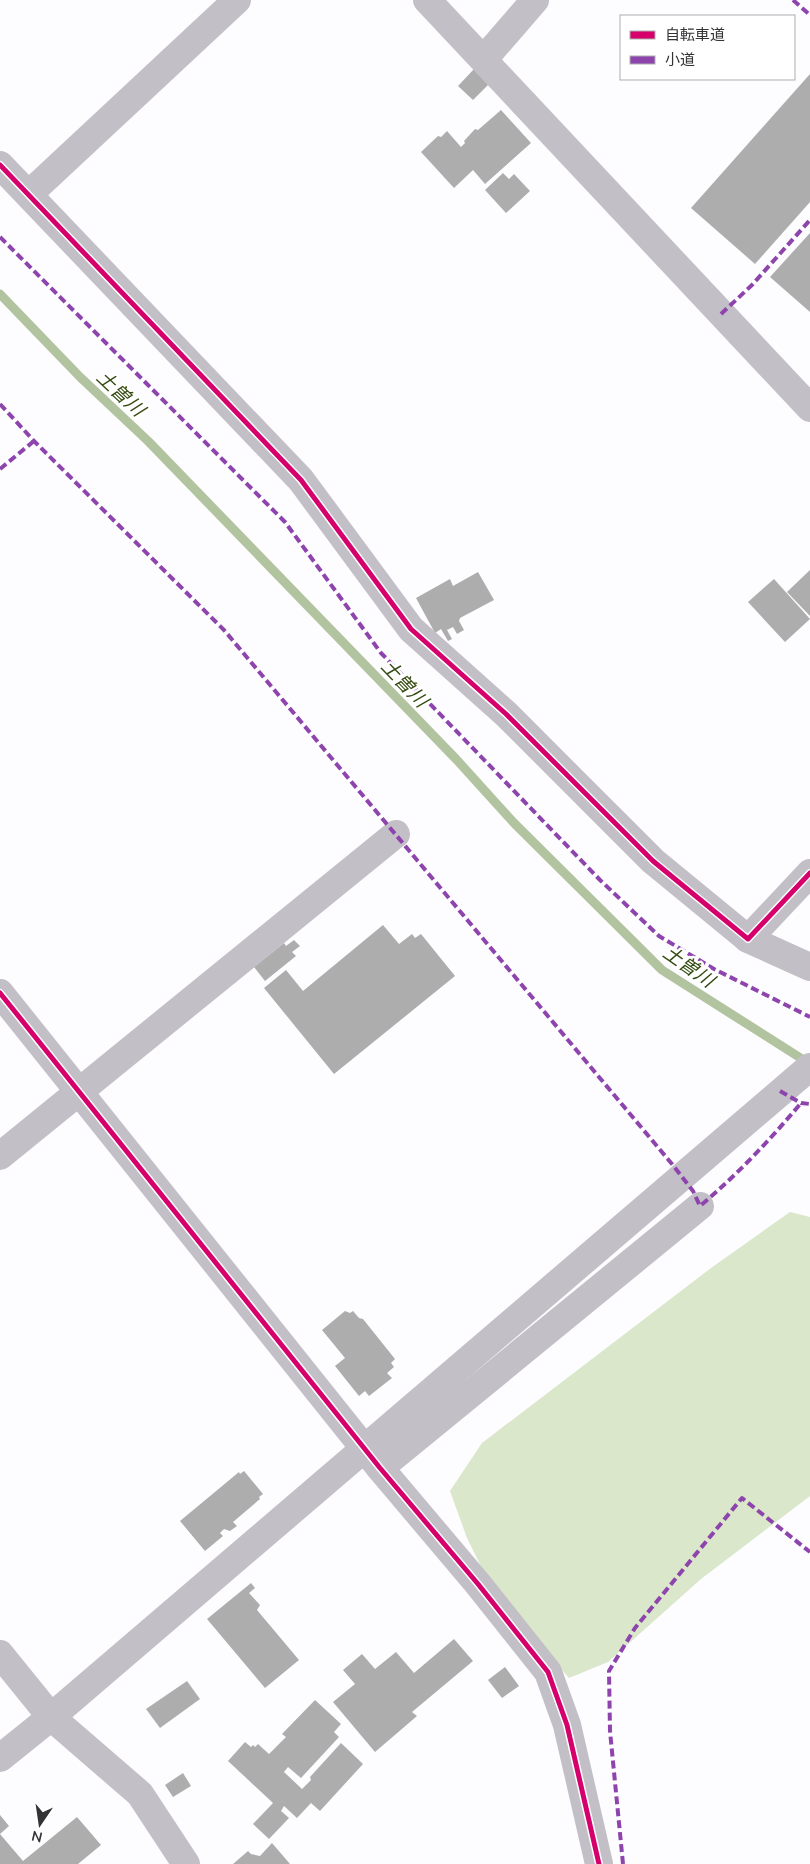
<svg xmlns="http://www.w3.org/2000/svg" width="810" height="1864" viewBox="0 0 810 1864" font-family="Mulish,'Noto Sans JP',sans-serif">
  <rect width="100%" height="100%" fill="#fdfcfe"/>
  <polygon fill="#dae7ca" points="790,1212 810,1217 810,1496 701,1579 608,1662 569,1678 494,1593 467,1538 450,1491 482,1443 711,1268"/>
  <g fill="none" stroke-linecap="round" stroke-linejoin="round">
    <polyline stroke="#b2c39f" stroke-width="9" points="0,294 80,377 148,441 456,759 514,823 662,970 810,1064"/>
  </g>
  <g fill="#aeadae">
    <polygon points="474,69 489,84 473,100 458,86"/>
    <polygon points="810,74 810,202 755,264 691,208"/>
    <polygon points="501,110 531,143 485,184 473,170 454,188 421,152 438,136 441,137 447,131 461,147 465,143 464,141 475,129 478,130"/>
    <polygon points="503,173 509,179 514,174 530,191 506,213 485,190"/>
    <polygon points="810,233 810,312 770,277"/>
    <polygon points="810,570 810,616 787,592"/>
    <polygon points="478,572 494,600 460,618 459,621 464,630 457,634 453,627 447,630 452,639 448,641 441,629 435,633 416,598 450,579 453,586"/>
    <polygon points="774,579 810,619 785,642 748,602"/>
    <polygon points="383,925 399,944 412,934 415,938 421,934 455,976 334,1074 264,988 286,970 303,991"/>
    <polygon points="294,940 300,946 292,952 296,956 265,981 254,967 284,943 286,946"/>
    <polygon points="345,1311 350,1313 353,1311 359,1318 363,1319 395,1359 391,1363 394,1367 387,1373 392,1378 369,1396 365,1391 359,1396 335,1366 345,1358 322,1330"/>
    <polygon points="244,1471 263,1494 259,1497 260,1499 233,1522 237,1526 230,1531 224,1529 220,1533 223,1536 205,1551 180,1521 239,1472 240,1474"/>
    <polygon points="251,1583 255,1588 249,1593 260,1605 257,1610 299,1660 265,1688 207,1619"/>
    <polygon points="454,1639 473,1661 412,1712 417,1716 375,1752 333,1702 355,1684 343,1670 362,1654 375,1669 396,1652 414,1673"/>
    <polygon points="505,1667 519,1686 502,1698 488,1680"/>
    <polygon points="187,1681 200,1699 160,1728 146,1709"/>
    <polygon points="315,1700 341,1724 334,1732 339,1737 301,1778 288,1767 284,1772 302,1789 311,1780 310,1777 341,1743 363,1764 320,1811 311,1803 297,1818 284,1806 281,1811 289,1818 269,1839 253,1824 273,1803 228,1761 245,1742 251,1747 253,1745 255,1747 258,1744 269,1754 286,1737 282,1734"/>
    <polygon points="183,1773 191,1786 173,1797 165,1785"/>
    <polygon points="0,1815 9,1826 0,1834 23,1861 77,1817 101,1845 78,1864 0,1864"/>
    <polygon points="272,1843 290,1864 233,1864 248,1851 251,1854 260,1856"/>
  </g>
  <g fill="none" stroke-linecap="round" stroke-linejoin="round">
    <g stroke="#c3bfc7" stroke-width="28">
      <polyline points="427,0 810,408"/>
      <polyline points="484,59 535,0"/>
      <polyline points="0,165 301,480 411,629 506,714 653,861 748,939 810,873"/>
      <polyline points="29,194 237,0"/>
      <polyline points="748,939 810,967"/>
      <polyline points="0,993 380,1468 478,1584 548,1672 567,1725 599,1864"/>
      <polyline points="0,1156 396,834"/>
      <polyline points="380,1468 700,1206"/>
      <polyline points="0,1654 51,1717 140,1794 186,1864"/>
      <polyline points="0,1758 51,1717 810,1067"/>
    </g>
    <g stroke="#8e44ad" stroke-width="4" stroke-dasharray="8 4" stroke-linecap="butt">
      <polyline points="793,0 810,15"/>
      <polyline points="0,237 285,522 381,653 600,880 659,936 714,969 810,1017"/>
      <polyline points="721,314 752,285 810,220"/>
      <path d="M 0,404 L 34,441 L 224,630 L 672,1164 L 693,1191 L 700,1206 C 738,1174 769,1141 801,1103"/>
      <polyline points="0,469 34,441"/>
      <polyline points="780,1091 801,1103 810,1104"/>
      <polyline points="623,1864 610,1731 609,1671 635,1628 742,1498 810,1552"/>
    </g>
    <g stroke="#fff" stroke-width="8">
      <g id="cycleway">
        <polyline points="0,165 301,480 411,629 506,714 653,861 748,939 810,873"/>
        <polyline points="0,993 380,1468 478,1584 548,1672 567,1725 599,1864"/>
      </g>
    </g>
    <use href="#cycleway" stroke="#d6006c" stroke-width="5"/>
  </g>
  <g text-anchor="middle" dominant-baseline="central" stroke-width="5" stroke-linejoin="round" paint-order="stroke">
    <g font-size="19" font-style="italic" fill="#344b11" stroke="#fff">
      <text transform="translate(121 393) rotate(43)">土曽川</text>
      <text transform="translate(405 683) rotate(46)">土曽川</text>
      <text transform="translate(689 966) rotate(35)">土曽川</text>
    </g>
  </g>
  <rect x="620" y="15" width="175" height="65" fill="#ffffff" stroke="#adadae"/>
  <rect x="630" y="31" width="25" height="8" fill="#d6006c" stroke="#adadae"/>
  <text x="665" y="40" font-size="15" fill="#333235">自転車道</text>
  <rect x="630" y="56" width="25" height="8" fill="#8e44ad" stroke="#adadae"/>
  <text x="665" y="65" font-size="15" fill="#333235">小道</text>
  <g transform="translate(40 1824) rotate(193)" stroke="#ffffff" stroke-width="4" paint-order="stroke">
  <path d="M0-4L9 19L0 12L-9 19Z" fill="#333235"/>
  <text y="-8" font-size="14" font-weight="bold" text-anchor="middle" fill="#333235">N</text>
  </g>
</svg>
